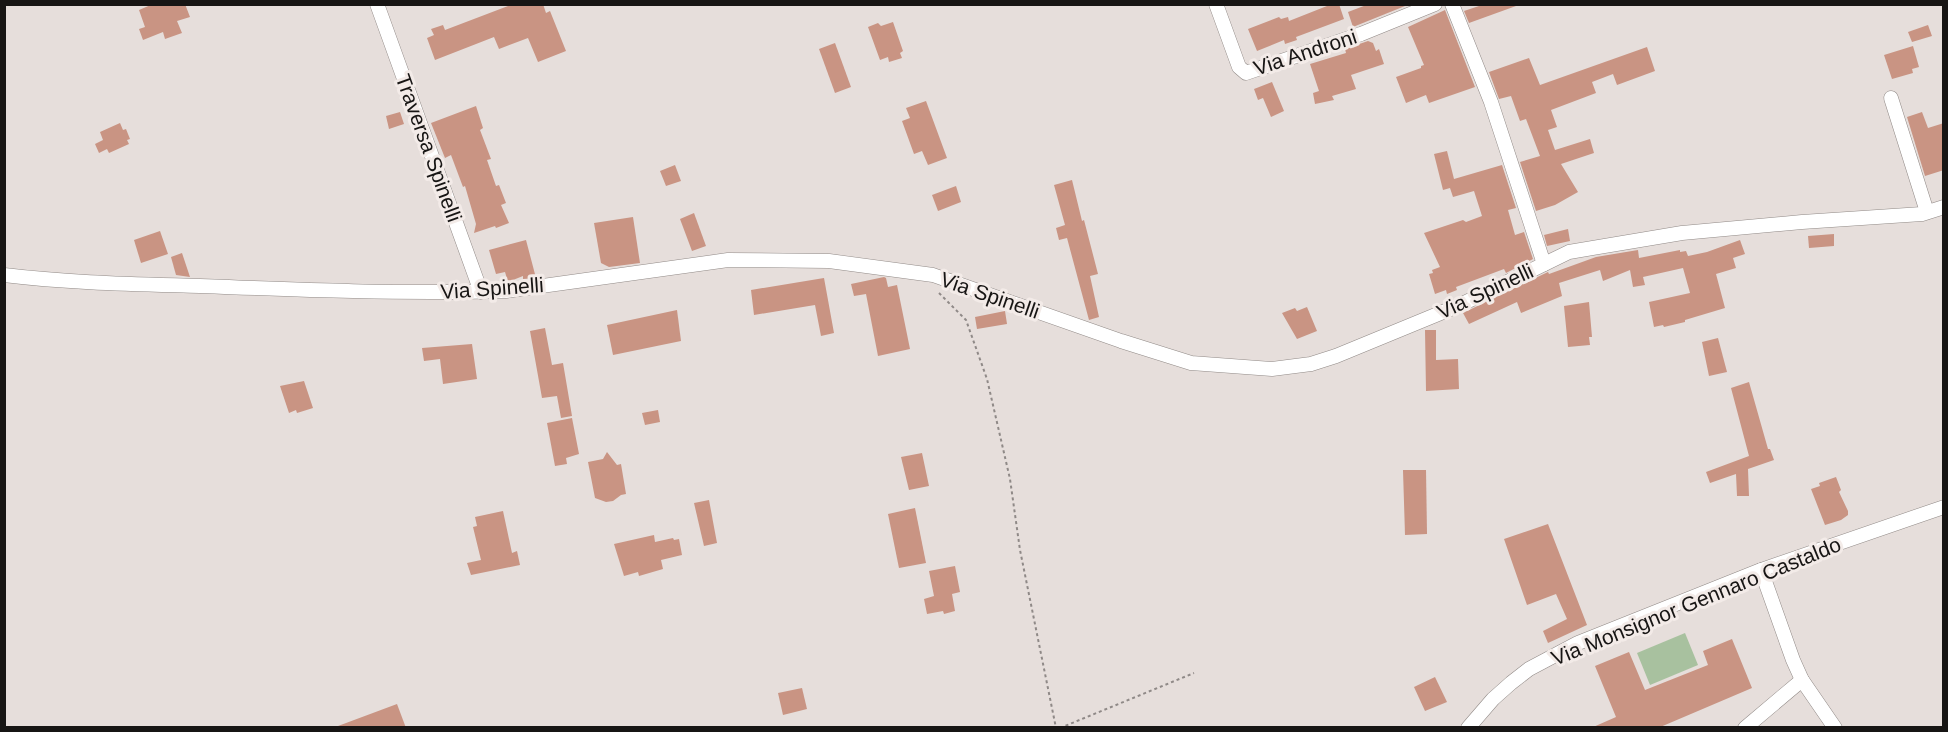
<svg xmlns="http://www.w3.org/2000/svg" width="1948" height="732" viewBox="0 0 1948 732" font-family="Arial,sans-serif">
  <rect width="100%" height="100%" fill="#e6dedb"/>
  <polygon fill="#a8c19f" points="1685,633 1698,665 1650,685 1637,653"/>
  <g fill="#c99483">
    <polygon points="153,4 185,4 190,17 177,21 182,33 165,39 163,32 143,40 139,29 145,27 139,10"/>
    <polygon points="513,4 543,4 546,13 550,11 566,51 538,62 528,38 499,49 494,37 435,60 427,38 434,35 431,29 443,25 445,30"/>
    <polygon points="1332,4 1339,4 1344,19 1296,37 1297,40 1285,44 1284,40 1257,51 1248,29 1279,17 1281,19 1288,17 1289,21"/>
    <polygon points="1369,4 1410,4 1353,27 1348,12"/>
    <polygon points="1485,4 1516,4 1516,6 1469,23 1464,11"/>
    <polygon points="1445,10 1475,87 1429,103 1426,95 1406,103 1396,77 1421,68 1421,66 1424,65 1408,27"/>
    <polygon points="893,22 903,51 900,53 902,58 889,62 888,57 880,60 868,27 878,23 881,26"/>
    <polygon points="1928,25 1932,36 1912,42 1908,32"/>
    <polygon points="1368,41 1373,43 1376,51 1379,49 1384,64 1351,75 1356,89 1332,96 1334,100 1315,104 1313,93 1319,91 1310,64 1346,53 1345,49"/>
    <polygon points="835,43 851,87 835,93 819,49"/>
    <polygon points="1913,46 1919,67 1912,69 1913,73 1892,79 1884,55"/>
    <polygon points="1647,47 1655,71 1617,85 1613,74 1592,82 1596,93 1551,110 1557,127 1548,130 1555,150 1590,139 1594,153 1561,164 1578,192 1555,205 1536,211 1520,162 1540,156 1526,119 1520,121 1511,96 1499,99 1489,72 1529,58 1540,85"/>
    <polygon points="1272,82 1284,111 1271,117 1263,98 1258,100 1254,89"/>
    <polygon points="926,101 947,158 928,165 922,151 914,154 902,121 910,118 906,108"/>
    <polygon points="476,106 483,128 480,130 491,159 487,160 496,186 499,185 506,203 501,205 509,223 496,228 495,226 474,233 476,224 465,186 463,187 451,155 445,158 431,123"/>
    <polygon points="400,112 404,124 389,129 386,116"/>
    <polygon points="1922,112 1928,128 1944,123 1944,170 1925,176 1907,117"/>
    <polygon points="120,123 123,130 126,129 130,139 127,140 129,144 109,153 107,149 99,153 95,144 103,140 100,132"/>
    <polygon points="1447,151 1454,179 1502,165 1516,208 1508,210 1515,235 1524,232 1533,259 1506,273 1504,269 1456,287 1457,290 1447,294 1446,290 1435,294 1429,274 1433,273 1432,270 1440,267 1424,233 1463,220 1466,222 1482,216 1474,191 1453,197 1450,188 1443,190 1434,154"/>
    <polygon points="675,165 681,181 666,186 660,171"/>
    <polygon points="1072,180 1082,221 1084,220 1098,274 1090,276 1099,317 1089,320 1067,238 1059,240 1056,228 1065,225 1054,185"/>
    <polygon points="956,186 961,202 938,211 932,195"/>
    <polygon points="694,213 706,246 692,251 680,219"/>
    <polygon points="633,217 640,263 609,267 601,263 594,223"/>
    <polygon points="1568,229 1570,241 1547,246 1544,235"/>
    <polygon points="160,231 168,254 141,263 134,240"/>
    <polygon points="1834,234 1834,246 1809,248 1808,236"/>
    <polygon points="526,240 536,278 523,279 523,276 508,282 505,272 496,274 489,250"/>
    <polygon points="1740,240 1745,254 1733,258 1736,268 1716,274 1725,308 1685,320 1685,322 1664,327 1663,325 1654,327 1649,302 1690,293 1683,268 1643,277 1645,285 1633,287 1630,270 1603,281 1600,270 1559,283 1562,296 1521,313 1517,302 1469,324 1463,313 1548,272 1549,274 1596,257 1638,250 1639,258 1680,250 1680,252 1686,251 1688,256 1707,252"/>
    <polygon points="182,253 190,277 176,275 171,257"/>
    <polygon points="884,277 886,278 888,287 897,285 910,349 878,356 866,294 854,296 851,284"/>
    <polygon points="824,278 834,333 821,336 815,305 754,315 751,290"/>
    <polygon points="1589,302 1592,337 1589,337 1590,345 1568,347 1564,306"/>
    <polygon points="1307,307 1317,331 1297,339 1282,313 1295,308 1297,311"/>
    <polygon points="677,310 681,341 613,355 607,325"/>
    <polygon points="1005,311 1007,324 977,329 975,317"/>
    <polygon points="545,328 552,365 563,363 572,416 561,418 557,396 542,398 530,331"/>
    <polygon points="1425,330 1436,330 1436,360 1458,359 1459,389 1426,391"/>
    <polygon points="1718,338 1727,372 1709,376 1702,342"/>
    <polygon points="472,344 477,379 443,384 440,359 424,361 422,348"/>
    <polygon points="304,381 313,408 297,413 296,410 289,413 280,386"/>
    <polygon points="1749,382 1768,449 1770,449 1774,460 1748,469 1749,496 1737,496 1736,474 1710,483 1706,472 1749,456 1731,388"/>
    <polygon points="658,410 660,422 645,425 642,413"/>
    <polygon points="572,418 579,454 566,458 567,464 555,466 547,423"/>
    <polygon points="607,452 617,465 621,464 626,494 621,495 613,501 606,502 595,498 588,462 603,459"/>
    <polygon points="922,453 929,486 909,490 901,457"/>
    <polygon points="1403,470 1426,470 1427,534 1405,535"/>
    <polygon points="1836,477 1841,490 1839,492 1848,511 1848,515 1841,520 1825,525 1811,489 1820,486 1819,483"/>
    <polygon points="709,500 717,543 704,546 694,503"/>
    <polygon points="915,508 926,563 899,568 888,514"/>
    <polygon points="503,511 512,553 517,551 520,565 471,575 467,563 481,560 473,527 477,526 475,517"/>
    <polygon points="1548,524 1587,625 1548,643 1543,631 1567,619 1556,594 1527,605 1504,539"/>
    <polygon points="654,535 655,542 673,538 674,540 679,539 682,555 661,560 663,569 639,576 638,572 624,576 614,544"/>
    <polygon points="955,566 960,592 952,594 955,611 944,614 943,611 927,614 924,599 934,596 929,571"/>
    <polygon points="1732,639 1752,688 1658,728 1591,728 1616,717 1595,666 1629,652 1645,690 1708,665 1703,651"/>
    <polygon points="1435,677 1447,702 1425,711 1414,687"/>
    <polygon points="802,688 807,709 783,715 778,693"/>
    <polygon points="397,704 406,728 339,728 338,726"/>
  </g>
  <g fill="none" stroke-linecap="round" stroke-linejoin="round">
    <g stroke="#918a87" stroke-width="15">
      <g id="minor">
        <polyline points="377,4 481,292"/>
        <polyline points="1216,4 1239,67 1246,73 1361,34 1435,4"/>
        <polyline points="1452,4 1491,102 1544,264"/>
        <polyline points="1891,98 1927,212"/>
        <path d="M 4,275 C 70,283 135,284 200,286 C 302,290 404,294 506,291 L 728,260 L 829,261 L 933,275 L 1121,341 L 1191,363 L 1272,369 L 1311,364 L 1336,356 L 1460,305 L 1569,252 L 1682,233 L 1802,222 L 1922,214 L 1944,207"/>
        <polyline points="1761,570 1793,660 1802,680 1835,728"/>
        <polyline points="1468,728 1493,699 1511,683 1529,669 1578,643 1761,570 1944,507"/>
        <polyline points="1745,728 1802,680"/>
      </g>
    </g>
    <g stroke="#8f8987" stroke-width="2" stroke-dasharray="3 3" stroke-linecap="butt">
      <polyline points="939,293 966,320 987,379 1010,479 1020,550 1056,728"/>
      <polyline points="1060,728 1194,673"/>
    </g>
    <use href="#minor" stroke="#fff" stroke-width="14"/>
  </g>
  <g text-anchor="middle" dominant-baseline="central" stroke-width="6" stroke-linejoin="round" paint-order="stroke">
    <g font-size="21" fill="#171514" stroke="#f3ebe8">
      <text transform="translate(1305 52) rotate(-18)">Via Androni</text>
      <text transform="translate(429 148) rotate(70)">Traversa Spinelli</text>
      <text transform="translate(492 288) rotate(-4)">Via Spinelli</text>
      <text transform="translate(1485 291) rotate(-25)">Via Spinelli</text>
      <text transform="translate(990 295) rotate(19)">Via Spinelli</text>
      <text transform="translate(1696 601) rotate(-22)">Via Monsignor Gennaro Castaldo</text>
    </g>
  </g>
  <rect width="1948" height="732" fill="none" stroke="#171514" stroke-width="12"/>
</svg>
